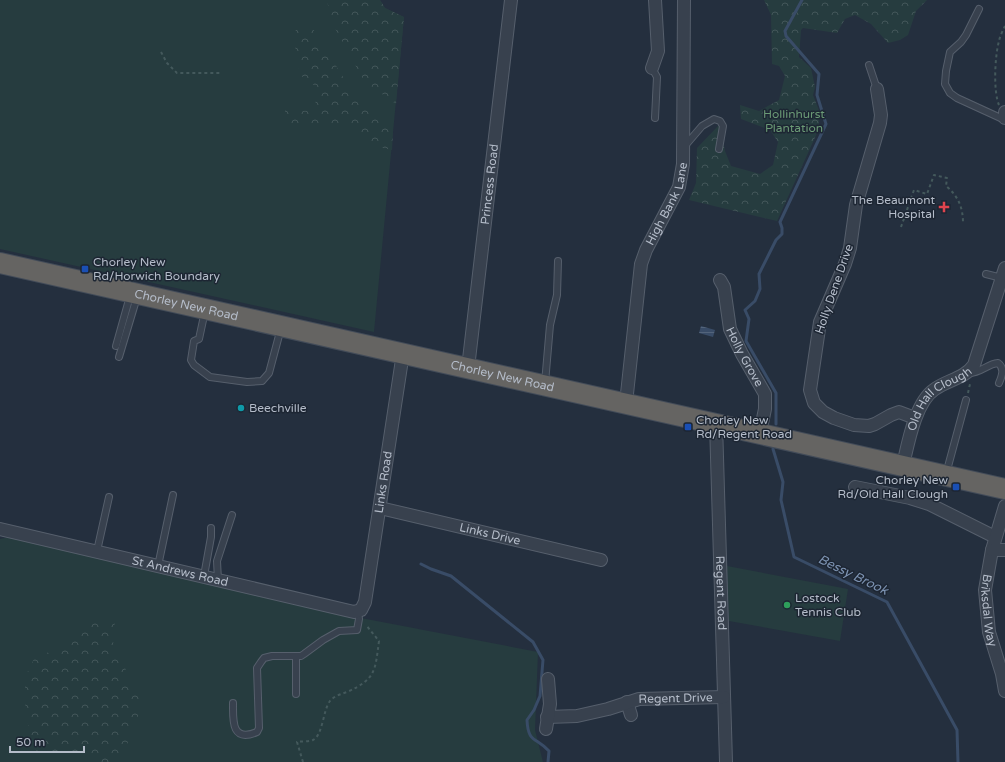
<svg xmlns="http://www.w3.org/2000/svg" width="1005" height="762" viewBox="0 0 1005 762" font-family="'Varela Round',sans-serif">
  <defs>
    <pattern id="forest-crowns" width="20" height="18" patternUnits="userSpaceOnUse"><rect width="20" height="18" fill="#263c3f"/><path d="M2 6a3 3 0 1 1 6 0M12 15a3 3 0 1 1 6 0" fill="none" stroke="#435659"/></pattern>
    <pattern id="water-rules" width="6" height="5" patternUnits="userSpaceOnUse"><rect width="6" height="5" fill="#394c67"/><path d="M0 2.5h6" fill="none" stroke="#53647b"/></pattern>
  </defs>
  <rect width="100%" height="100%" fill="#242f3e"/>
  <g fill="#263c3f">
    <polygon points="0,0 380,0 385,8 404,17 374,332 0,249"/>
    <polygon points="10,537 361,618 538,652 535,730 543,762 0,762 0,539"/>
    <polygon points="727,566 848,589 840,641 729,621"/>
  </g>
  <g fill="url(#forest-crowns)">
    <polygon points="327,0 380,0 385,8 404,17 396,104 364,81 331,21"/>
    <polygon points="764,0 927,0 916,11 908,35 900,40 888,43 871,24 855,15 845,19 837,33 803,28 801,30 799,57 811,68 815,87 813,95 820,113 818,131 777,221 689,200 696,183 697,148 719,125 725,151 731,166 760,174 773,165 778,142 770,130 741,119 740,105 759,111 779,100 785,76 779,66 772,64 771,15"/>
    <polygon points="299,26 313,29 363,109 374,114 383,126 393,131 392,150 367,144 350,127 285,128 285,110 314,111 318,88 300,75 293,34"/>
    <polygon points="115,621 113,642 139,698 138,717 120,762 95,762 85,755 73,751 55,759 43,757 36,750 30,739 25,703 25,677 35,657 70,645 86,624"/>
  </g>
  <polygon fill="url(#water-rules)" points="701,326 715,330 713,337 699,333"/>
  <g fill="none" stroke-linecap="round" stroke-linejoin="round">
    <g stroke="#394c67" stroke-width="3">
      <polyline points="776,424 776,393 746,341 749,319 745,310 755,301 760,289 759,274 776,240 782,234 782,228 780,222 826,124 817,95 819,74 786,36 785,31 802,0"/>
      <polyline points="773,449 783,482 781,500 794,557 887,602 957,730 958,762"/>
      <path d="M 421,564 L 431,569 L 451,576 L 533,642 L 543,660 L 540,696 L 534,710 L 527,720 C 528,743 536,737 549,751 L 548,762"/>
    </g>
    <g stroke="#565f6c" stroke-width="8">
      <g id="service">
        <polyline points="979,9 966,35 961,42 950,52 946,71 945,84 950,93 957,98 1005,120"/>
        <polyline points="869,65 877,89"/>
        <polyline points="652,68 657,77 655,118"/>
        <polyline points="684,147 702,126 714,119 720,121 723,126 719,149"/>
        <polyline points="986,274 1002,278"/>
        <polyline points="205,311 199,339 194,341 191,360 194,365 210,377 247,382 262,381 269,373 281,328"/>
        <polyline points="116,346 130,296"/>
        <polyline points="119,357 137,297"/>
        <path d="M 969,373 C 981,373 987,364 998,363 C 1005,368 1002,376 999,383"/>
        <polyline points="545,383 550,325 557,295 558,261"/>
        <polyline points="946,474 966,400"/>
        <polyline points="97,551 109,497"/>
        <polyline points="158,566 173,495"/>
        <polyline points="204,576 211,537 211,528"/>
        <polyline points="218,580 217,561 232,515"/>
        <polyline points="296,656 296,694"/>
        <path d="M 233,703 C 233,720 231,743 257,732 L 259,728 L 257,668 L 261,662 L 264,658 L 272,656 L 301,656 L 304,654 L 323,640 L 339,631 L 357,630 L 359,619 L 358,611"/>
      </g>
    </g>
    <g stroke="#565f6c" stroke-width="14">
      <g id="minor">
        <polyline points="652,68 658,51 655,0"/>
        <polyline points="877,89 881,115 880,123 856,205 850,248 845,264 820,322 810,390 814,403 823,412 834,418 854,425 869,426 875,424 891,415 899,412 915,418"/>
        <polyline points="1005,112 1005,118"/>
        <path id="s1" d="M 720,280 L 724,287 L 730,329 L 742,354 L 765,394 L 765,409 L 760,433"/>
        <path id="s2" d="M 468,368 L 511,0"/>
        <path id="s3" d="M 626,403 L 641,264 L 646,250 L 679,187 L 683,164 L 684,0"/>
        <path id="s4" d="M 716,423 L 726,762"/>
        <path id="s5" d="M 903,465 C 908,444 915,402 935,389 C 948,380 965,378 974,365 L 1005,268"/>
        <polyline points="855,487 910,498 929,504 995,537"/>
        <path id="s6" d="M 1005,506 L 992,550 L 985,590 L 989,632 L 1002,674 L 1005,691"/>
        <path id="s7" d="M 380,508 L 601,560"/>
        <path id="s8" d="M 0,529 L 354,612 L 361,610 L 365,602 L 403,353"/>
        <polyline points="992,550 1005,550"/>
        <polyline points="627,702 631,715"/>
        <path id="s9" d="M 547,717 L 577,716 L 608,709 L 639,699 L 724,697"/>
        <polyline points="546,729 550,704 548,679"/>
      </g>
    </g>
    <g stroke="#434c59" stroke-width="22">
      <g id="trunk">
        <path id="s10" d="M 0,263 L 1005,489"/>
      </g>
    </g>
    <g stroke="#44595c" stroke-width="2" stroke-dasharray="3 3" stroke-linecap="butt">
      <polyline points="161,52 167,63 177,73 222,73"/>
      <path d="M 999,105 C 993,91 995,55 999,41 C 1000,36 1003,30 1005,26"/>
      <path d="M 901,227 L 914,190 L 927,194 L 934,175 L 947,178 L 946,186 C 958,196 963,207 963,223"/>
      <polyline points="968,393 970,384"/>
      <path d="M 303,762 L 297,742 C 302,741 309,742 313,740 C 323,735 323,710 330,701 C 334,696 341,694 347,692 C 376,679 375,671 379,641 L 366,625"/>
    </g>
    <use href="#service" stroke="#38414e" stroke-width="6"/>
    <use href="#minor" stroke="#38414e" stroke-width="12"/>
    <use href="#trunk" stroke="#656462" stroke-width="20"/>
  </g>
  <path fill="#e0444e" stroke="#1d2633" stroke-width="1.5" d="M942 201h4v4h4v4h-4v4h-4v-4h-4v-4h4z"/>
  <g fill="#1a4fb4" stroke="#1d2633" stroke-width="1.5">
    <rect x="81" y="265" width="8" height="8" rx="2"/>
    <rect x="684" y="423" width="8" height="8" rx="2"/>
    <rect x="952" y="483" width="8" height="8" rx="2"/>
  </g>
  <circle fill="#0f9aa8" stroke="#1d2633" stroke-width="1.5" cx="241" cy="408" r="4"/>
  <circle fill="#2e9e5b" stroke="#1d2633" stroke-width="1.5" cx="787" cy="605" r="4"/>
  <g text-anchor="middle" dominant-baseline="central" stroke-width="3" stroke-linejoin="round" paint-order="stroke">
    <g font-size="12" fill="#6b9a76" stroke="#1d2633">
      <text x="794" y="114">Hollinhurst<tspan x="794" dy="14">Plantation</tspan></text>
    </g>
    <g font-size="12" fill="#b4bcc9" stroke="#1d2633">
      <text stroke="none"><textPath href="#s2" startOffset="185">Princess Road</textPath></text>
      <text stroke="none"><textPath href="#s3" startOffset="206">High Bank Lane</textPath></text>
      <text transform="translate(834 289) rotate(-71)">Holly Dene Drive</text>
      <text stroke="none"><textPath href="#s10" startOffset="191">Chorley New Road</textPath></text>
      <text stroke="none"><textPath href="#s1" startOffset="82">Holly Grove</textPath></text>
      <text stroke="none"><textPath href="#s10" startOffset="515">Chorley New Road</textPath></text>
      <text stroke="none"><textPath href="#s5" startOffset="80">Old Hall Clough</textPath></text>
      <text stroke="none"><textPath href="#s8" startOffset="501">Links Road</textPath></text>
      <text stroke="none"><textPath href="#s7" startOffset="113">Links Drive</textPath></text>
      <text stroke="none"><textPath href="#s8" startOffset="185">St Andrews Road</textPath></text>
      <text stroke="none"><textPath href="#s4" startOffset="170">Regent Road</textPath></text>
      <text stroke="none"><textPath href="#s6" startOffset="107">Briksdal Way</textPath></text>
      <text stroke="none"><textPath href="#s9" startOffset="131">Regent Drive</textPath></text>
    </g>
    <g font-size="12" fill="#b4bcc9" stroke="#1d2633" text-anchor="start">
      <text x="935" y="200" text-anchor="end">The Beaumont<tspan x="935" dy="14">Hospital</tspan></text>
      <text x="93" y="262">Chorley New<tspan x="93" dy="14">Rd/Horwich Boundary</tspan></text>
      <text x="249" y="408">Beechville</text>
      <text x="696" y="420">Chorley New<tspan x="696" dy="14">Rd/Regent Road</tspan></text>
      <text x="948" y="480" text-anchor="end">Chorley New<tspan x="948" dy="14">Rd/Old Hall Clough</tspan></text>
      <text x="795" y="598">Lostock<tspan x="795" dy="14">Tennis Club</tspan></text>
    </g>
    <g font-size="13" font-style="italic" fill="#7c92b1" stroke="#1d2633">
      <text transform="translate(853 575) rotate(26)">Bessy Brook</text>
    </g>
  </g>
  <path d="M10 746v6h74v-6" fill="none" stroke="#b4bcc9" stroke-width="2"/>
  <text x="16" y="746" font-size="12" fill="#b4bcc9" stroke="#1d2633" stroke-width="3" paint-order="stroke">50 m</text>
</svg>
